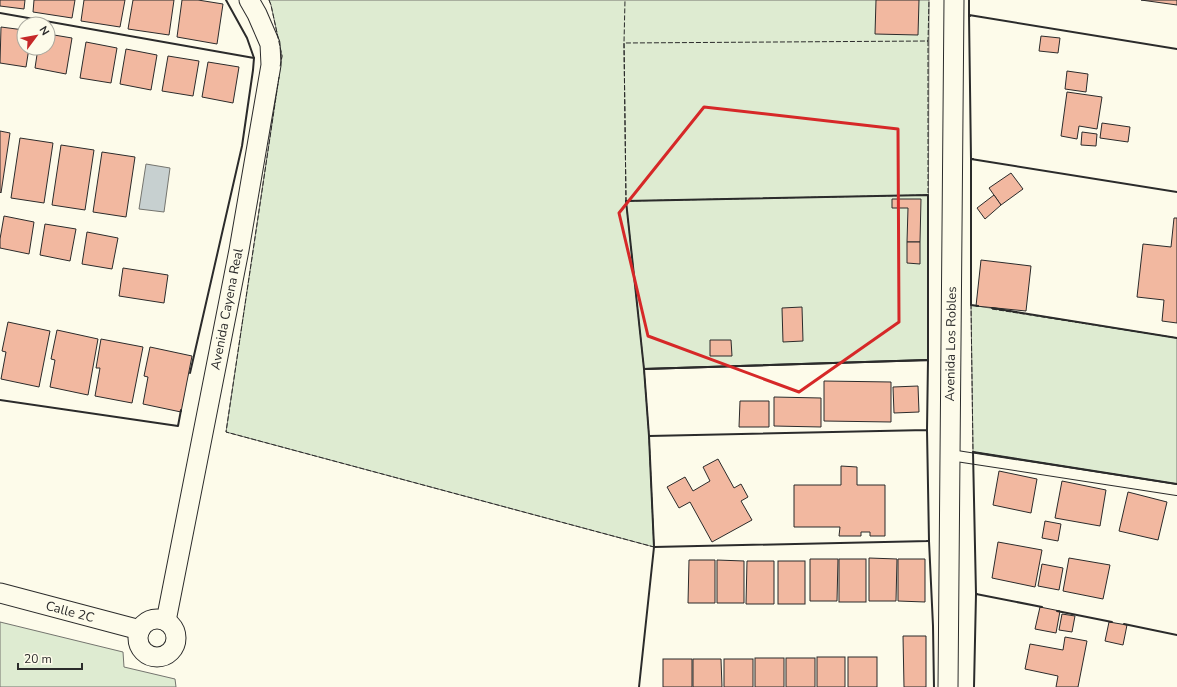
<svg xmlns="http://www.w3.org/2000/svg" width="1177" height="687" viewBox="0 0 1177 687" font-family="'Nunito Sans',sans-serif">
  <rect width="100%" height="100%" fill="#fdfbea"/>
  <g fill="#deebd1" stroke="#74746e">
    <polygon points="269,0 929,0 928,360 644,369 649,436 654,547 226,432 282,56 271,5"/>
    <polygon points="971,305 1177,338 1177,484 973,452"/>
    <polygon points="0,622 123,652 124,667 175,679 176,687 0,687"/>
  </g>
  <polygon fill="#c7d0d0" stroke="#74746e" points="146,164 170,168 164,212 139,209"/>
  <g fill="#f2b8a0" stroke="#2b2b2b">
    <polygon points="0,0 25,0 24,9 0,6"/>
    <polygon points="34,0 75,0 72,18 33,12"/>
    <polygon points="84,0 125,0 120,27 81,21"/>
    <polygon points="133,0 174,0 169,35 128,29"/>
    <polygon points="182,0 198,0 223,4 217,44 177,37"/>
    <polygon points="876,0 919,0 918,35 875,34"/>
    <polygon points="1141,0 1177,0 1177,5"/>
    <polygon points="1,27 24,30 24,48 29,48 26,67 0,63"/>
    <polygon points="48,34 72,38 66,74 35,68 38,48 48,48"/>
    <polygon points="1041,36 1060,38 1058,53 1039,51"/>
    <polygon points="86,42 117,48 111,83 80,78"/>
    <polygon points="126,49 157,55 151,90 120,84"/>
    <polygon points="168,56 199,61 193,96 162,91"/>
    <polygon points="208,62 239,67 233,103 202,97"/>
    <polygon points="1067,71 1088,74 1086,92 1065,89"/>
    <polygon points="1067,92 1102,97 1097,129 1079,126 1077,139 1061,136"/>
    <polygon points="1102,123 1130,127 1128,142 1100,138"/>
    <polygon points="0,131 10,133 1,193 0,192"/>
    <polygon points="1082,132 1097,134 1096,146 1081,145"/>
    <polygon points="20,138 53,143 44,203 11,198"/>
    <polygon points="61,145 94,150 85,210 52,205"/>
    <polygon points="102,152 135,157 126,217 93,212"/>
    <polygon points="1011,173 1023,189 1001,205 989,188"/>
    <polygon points="994,195 1001,205 985,219 977,208"/>
    <polygon points="892,199 921,199 920,242 907,242 908,208 892,208"/>
    <polygon points="4,216 34,222 29,254 0,248 0,239"/>
    <polygon points="1174,218 1177,218 1177,323 1162,321 1164,300 1137,297 1143,244 1171,247"/>
    <polygon points="45,224 76,229 70,261 40,255"/>
    <polygon points="87,232 118,238 112,269 82,264"/>
    <polygon points="907,242 920,242 920,264 907,263"/>
    <polygon points="981,260 1031,266 1026,311 976,306"/>
    <polygon points="123,268 168,275 164,303 119,296"/>
    <polygon points="802,307 803,341 783,342 782,308"/>
    <polygon points="8,322 50,331 39,387 1,379 6,352 2,351"/>
    <polygon points="57,330 98,339 88,395 50,387 55,360 51,359"/>
    <polygon points="101,339 143,347 132,403 95,396 100,368 96,368"/>
    <polygon points="710,340 731,340 732,356 710,356"/>
    <polygon points="150,347 192,356 181,412 143,404 148,377 144,376"/>
    <polygon points="824,381 891,382 891,422 824,421"/>
    <polygon points="918,386 919,412 894,413 893,387"/>
    <polygon points="774,397 821,398 821,427 774,426"/>
    <polygon points="740,401 769,401 769,427 739,427"/>
    <polygon points="718,459 734,488 741,484 748,497 741,501 752,520 712,542 690,502 679,508 667,487 685,477 693,491 710,481 703,467"/>
    <polygon points="841,466 857,467 857,485 885,485 885,536 870,536 870,532 861,532 861,536 839,536 840,527 794,527 794,485 841,485"/>
    <polygon points="999,471 1037,479 1031,513 993,505"/>
    <polygon points="1062,481 1106,490 1100,526 1055,518"/>
    <polygon points="1128,492 1167,502 1158,540 1119,531"/>
    <polygon points="1045,521 1061,524 1058,541 1042,538"/>
    <polygon points="998,542 1042,550 1035,587 992,578"/>
    <polygon points="869,558 897,559 896,601 869,601"/>
    <polygon points="1069,558 1110,565 1103,599 1063,591"/>
    <polygon points="810,559 838,559 837,601 810,601"/>
    <rect x="839" y="559" width="27" height="43"/>
    <polygon points="898,559 925,559 925,602 898,601"/>
    <polygon points="689,560 715,560 715,603 688,603"/>
    <polygon points="717,560 744,561 744,603 717,603"/>
    <polygon points="747,561 774,561 774,604 746,604"/>
    <rect x="778" y="561" width="27" height="43"/>
    <polygon points="1042,564 1063,568 1059,590 1038,586"/>
    <polygon points="1040,607 1060,611 1056,633 1035,629"/>
    <polygon points="1062,614 1075,616 1072,632 1059,630"/>
    <polygon points="1109,622 1127,625 1123,645 1105,641"/>
    <polygon points="903,636 926,636 926,687 904,687"/>
    <polygon points="1065,637 1087,641 1078,687 1056,687 1058,676 1025,669 1030,644 1063,650"/>
    <rect x="817" y="657" width="28" height="30"/>
    <rect x="848" y="657" width="29" height="30"/>
    <rect x="755" y="658" width="29" height="29"/>
    <rect x="786" y="658" width="29" height="29"/>
    <rect x="663" y="659" width="29" height="28"/>
    <polygon points="693,659 721,659 722,687 693,687"/>
    <rect x="724" y="659" width="29" height="28"/>
  </g>
  <g fill="none" stroke-linecap="round" stroke-linejoin="round">
    <g stroke="#2b2b2b" stroke-width="12">
      <polyline id="service" points="950,455 1177,490"/>
    </g>
    <g stroke="#2b2b2b" stroke-width="21">
      <g id="minor">
        <polyline points="0,593 140,630"/>
        <circle cx="157" cy="638" r="19"/>
        <polyline points="166,621 239,250 271,65 270,44 257,14 249,0"/>
        <polyline points="948,687 954,0"/>
      </g>
    </g>
    <use href="#service" stroke="#fdfbea" stroke-width="10"/>
    <use href="#minor" stroke="#fdfbea" stroke-width="19"/>
    <g stroke="#2b2b2b" stroke-width="1" stroke-dasharray="5 2" stroke-linecap="butt">
      <polyline points="269,0 271,5 282,56 280,67"/>
      <polyline points="927,41 928,41 929,0"/>
      <polygon points="928,41 928,195 626,201 624,43"/>
      <polyline points="279,77 226,432 654,547 649,436 644,369 626,201 624,43 625,0"/>
      <polyline points="979,306 971,305 973,452 1177,484"/>
      <polyline points="992,309 1177,338"/>
    </g>
    <g stroke="#2b2b2b" stroke-width="2">
      <polyline points="226,0 247,38 254,58"/>
      <polyline points="969,0 969,15 970,16"/>
      <polyline points="0,13 254,58 253,70 242,146 190,373"/>
      <polyline points="973,159 971,159 969,15 1177,49"/>
      <polygon points="928,195 928,360 644,369 626,201"/>
      <polyline points="978,306 971,305 971,159 1177,192"/>
      <polyline points="992,308 1177,338"/>
      <polyline points="0,400 178,426 181,410"/>
      <polyline points="927,430 649,436 654,547 929,541 927,430 928,360 644,369 649,436 927,430"/>
      <polyline points="927,541 929,541 933,626 934,687"/>
      <polyline points="1042,607 976,594 973,452 1177,484"/>
      <polyline points="1057,611 1112,622"/>
      <polyline points="1124,624 1177,635"/>
      <polyline points="639,687 654,547 655,547"/>
      <polyline points="974,687 976,594 977,594"/>
    </g>
  </g>
  <path fill="none" stroke="#d62828" stroke-width="3" stroke-linejoin="round" d="M 704,107 L 898,129 L 899,322 L 799,392 L 648,336 L 619,213 Z"/>
  <g text-anchor="middle" dominant-baseline="central" stroke-width="3" stroke-linejoin="round" paint-order="stroke">
    <g font-size="13" fill="#2b2b2b" stroke="#fdfbea">
      <text transform="translate(227 309) rotate(-79)">Avenida Cayena Real</text>
      <text transform="translate(951 344) rotate(-89)">Avenida Los Robles</text>
      <text transform="translate(70 612) rotate(15)">Calle 2C</text>
    </g>
  </g>
  <g transform="translate(36 36) rotate(58)"><circle r="19" fill="#fdfbea" stroke="#a9a89e"/>
  <path d="M0-3L7 15L0 10L-7 15Z" fill="#c62828"/>
  <text y="-6" font-size="11" font-weight="bold" text-anchor="middle" fill="#2b2b2b">N</text>
  </g>
  <path d="M18 663v6h64v-6" fill="none" stroke="#2b2b2b" stroke-width="2"/>
  <text x="24" y="663" font-size="12" fill="#2b2b2b" stroke="#fdfbea" stroke-width="3" paint-order="stroke">20 m</text>
</svg>
